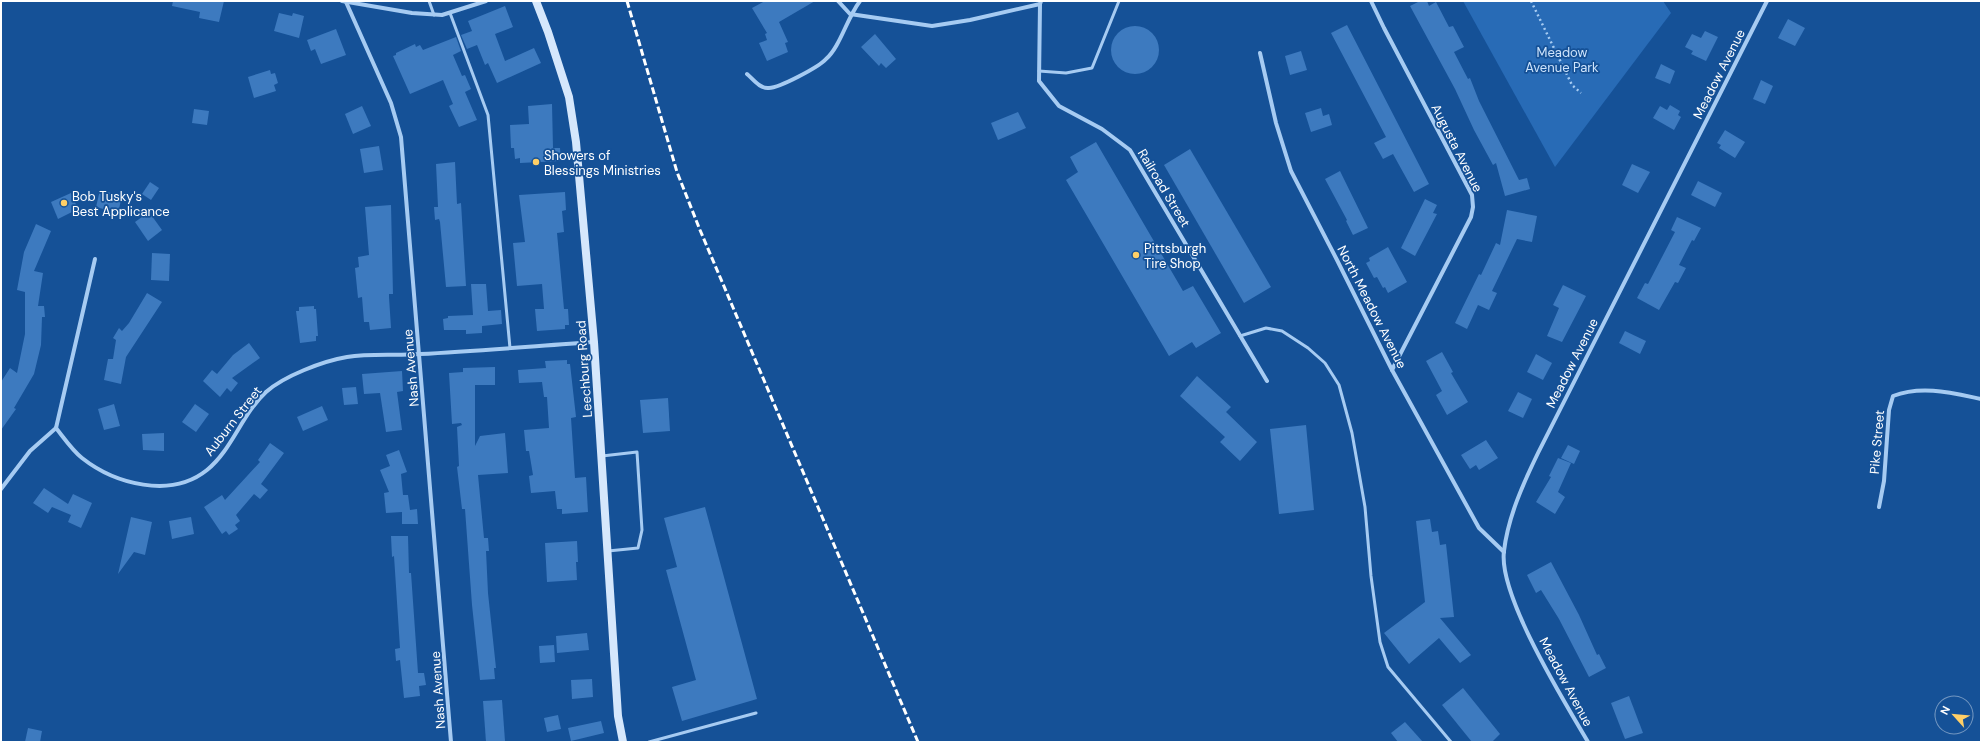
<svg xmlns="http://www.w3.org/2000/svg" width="1982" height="743" viewBox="0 0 1982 743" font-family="'DM Sans',sans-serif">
  <rect width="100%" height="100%" fill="#155197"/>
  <polygon fill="#286bb6" points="1463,1 1663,1 1671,13 1555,167"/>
  <g fill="#3d7abf">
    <polygon points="173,1 224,1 219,22 199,18 200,12 172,6"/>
    <polygon points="765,1 815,1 779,22 788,42 785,43 788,52 767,61 759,43 767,40 765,34 767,33 752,8"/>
    <polygon points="1420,1 1427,1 1429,6 1436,2 1449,27 1453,26 1464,47 1454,52 1468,79 1470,78 1479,101 1519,180 1527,178 1530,189 1505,196 1496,163 1493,165 1474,130 1455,89 1410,6"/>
    <polygon points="505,6 513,27 495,34 505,61 534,48 541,63 497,83 488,63 485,65 477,45 467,49 461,35 472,31 468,21"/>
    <polygon points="279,13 292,16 293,13 304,16 299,38 274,31"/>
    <polygon points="1788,19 1805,28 1795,46 1778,38"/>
    <polygon points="1347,25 1429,184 1414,192 1393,154 1383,159 1374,143 1386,137 1331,33"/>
    <circle cx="1135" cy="50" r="24"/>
    <polygon points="336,29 346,55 321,64 315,49 311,51 307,40"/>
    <polygon points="1705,31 1718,37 1706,61 1691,54 1693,51 1685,47 1692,34 1701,38"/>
    <polygon points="875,34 896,59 886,68 881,63 879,66 861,47"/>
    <polygon points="456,37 461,51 453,55 462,76 465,75 471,89 465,92 477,120 459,127 449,106 453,104 443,80 410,94 393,56 396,55 396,53 415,44 416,47 420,45 423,50"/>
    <polygon points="1301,51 1307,70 1290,75 1285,56"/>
    <polygon points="1661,64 1675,71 1670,84 1655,78"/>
    <polygon points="270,70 271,74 275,73 278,83 274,85 276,91 254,98 248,77"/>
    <polygon points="1761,80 1773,86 1765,104 1753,99"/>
    <polygon points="552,104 553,148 560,148 561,161 520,163 520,158 515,159 514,148 511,148 510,125 529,124 528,106"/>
    <polygon points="1670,105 1680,111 1678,115 1681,117 1674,130 1653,118 1660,106 1667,110"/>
    <polygon points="362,106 371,126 353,134 345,114"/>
    <polygon points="1321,108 1323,116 1329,114 1332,125 1311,132 1305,113"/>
    <polygon points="194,109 209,111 207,125 192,123"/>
    <polygon points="1018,112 1026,128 998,140 991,123"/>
    <polygon points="1725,130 1745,142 1735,158 1719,148 1721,145 1717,143"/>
    <polygon points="1096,142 1183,291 1193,286 1221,333 1196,348 1192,342 1169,356 1066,180 1078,172 1070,157"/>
    <polygon points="379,146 383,170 364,173 360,149"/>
    <polygon points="1190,149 1271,287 1244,303 1164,165"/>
    <polygon points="455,162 457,204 461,203 466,286 446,287 440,222 439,219 435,220 434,207 438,207 436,164"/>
    <polygon points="1632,164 1650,172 1638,193 1622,185"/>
    <polygon points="1340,171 1368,228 1353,235 1346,221 1347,220 1325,179"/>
    <polygon points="1698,181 1722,193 1715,207 1691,195"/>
    <polygon points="150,182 159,188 151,200 142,194"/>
    <polygon points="100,190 122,196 118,213 96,207"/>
    <polygon points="565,192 566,210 562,211 564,232 557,233 564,309 568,309 569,325 565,325 565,329 537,331 535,309 544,309 542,284 517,286 513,243 525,242 519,195"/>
    <polygon points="71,193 78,209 58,219 51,202"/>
    <polygon points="1425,199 1437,205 1433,213 1437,214 1415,256 1401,248"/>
    <polygon points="391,205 393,294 389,294 389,297 391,328 370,330 369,322 364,322 362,297 358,298 355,268 359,267 358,257 369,255 365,207"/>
    <polygon points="1507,210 1537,216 1532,242 1517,239 1492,291 1497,293 1489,310 1478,305 1467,329 1455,323 1479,274 1481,275 1496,243 1500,245"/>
    <polygon points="149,212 162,230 148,241 135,222"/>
    <polygon points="1677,217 1701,228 1694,241 1692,240 1679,265 1686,268 1678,283 1675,282 1659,310 1637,298 1645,283 1648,284 1675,232 1671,230"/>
    <polygon points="36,224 51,231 34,271 43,273 38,306 44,306 45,317 42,317 41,345 34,374 14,408 16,409 1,430 1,382 10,368 17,373 25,334 25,292 17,290 24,252"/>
    <polygon points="1388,247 1407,282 1388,293 1385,287 1383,288 1377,277 1374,278 1366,263 1370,261 1369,258"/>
    <polygon points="152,253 170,254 169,281 151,280"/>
    <polygon points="471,284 486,284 488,311 501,310 502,324 482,326 482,333 466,334 466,330 444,330 443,319 448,318 448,316 473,315"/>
    <polygon points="1563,285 1586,296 1562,342 1547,336 1559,308 1553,305"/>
    <polygon points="147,293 162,302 126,357 121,384 104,380 108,359 113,359 116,340 113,338 119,328 122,331 129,323"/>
    <polygon points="314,306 314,309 316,309 318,336 316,336 316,341 300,343 296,311 299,311 299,307"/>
    <polygon points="1625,331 1646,341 1640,354 1619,343"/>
    <polygon points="249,343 260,358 232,378 238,383 231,392 227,388 220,397 203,381 212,370 217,374 233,355"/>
    <polygon points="1442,352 1453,372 1451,373 1468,402 1447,415 1436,395 1442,391 1426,361"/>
    <polygon points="1536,354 1552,363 1543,380 1527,372"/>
    <polygon points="567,360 567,364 570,364 576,417 571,418 575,478 586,477 588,512 562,514 562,509 557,509 555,491 531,493 529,476 533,475 529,451 526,451 524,430 549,428 547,397 544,397 542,382 519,383 518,370 546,368 545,361"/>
    <polygon points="495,367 495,385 475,385 475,446 480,436 505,433 508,473 478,475 484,538 488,538 489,551 486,551 488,593 496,668 494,668 495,679 480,680 472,605 465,509 462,509 457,467 459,466 457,427 462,425 461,423 452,424 449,373 463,372 463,368"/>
    <polygon points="402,371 403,391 397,392 402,430 386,432 380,393 364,394 362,374"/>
    <polygon points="1197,376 1231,407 1226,412 1257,442 1240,461 1220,442 1225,437 1180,396"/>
    <polygon points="356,387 358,404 344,405 342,388"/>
    <polygon points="1518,392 1532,399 1523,418 1508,411"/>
    <polygon points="668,398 670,431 643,433 640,400"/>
    <polygon points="114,404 120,426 104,430 98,409"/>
    <polygon points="195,404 209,414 196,432 182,422"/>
    <polygon points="322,406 328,420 303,431 297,417"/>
    <polygon points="1306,425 1314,510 1279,514 1270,429"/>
    <polygon points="164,433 164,451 143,450 142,434"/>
    <polygon points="1486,440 1498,458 1479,470 1476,465 1470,469 1461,455"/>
    <polygon points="270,443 284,453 261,484 268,490 260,499 254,494 236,515 240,521 235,525 238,529 229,535 226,531 222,534 204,507 222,495 225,500 260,462 258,460"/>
    <polygon points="1568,445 1580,451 1574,464 1561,458"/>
    <polygon points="399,450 407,472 401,474 403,495 408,495 410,510 417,509 418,524 402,524 402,512 386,513 384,493 389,492 380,470 390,466 386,455"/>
    <polygon points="1558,458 1571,463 1558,492 1565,497 1555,514 1536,502 1551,477 1549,476"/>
    <polygon points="44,488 68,504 73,494 92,503 81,528 68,522 71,515 52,507 48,513 33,503"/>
    <polygon points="705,507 757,699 682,721 672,687 696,680 666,570 677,567 664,518"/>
    <polygon points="131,517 152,522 145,555 134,552 118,574"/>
    <polygon points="191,517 194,534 172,539 169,521"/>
    <polygon points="1430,519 1432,532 1438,531 1440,545 1446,544 1454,617 1440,618 1471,655 1460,663 1439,638 1409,664 1384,633 1425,602 1416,521"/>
    <polygon points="391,536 408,536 409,573 411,573 418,673 424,673 426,685 419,686 420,696 404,698 400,660 396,661 395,649 400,648 394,556 392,557"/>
    <polygon points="577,541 578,562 576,562 577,580 547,582 545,543"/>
    <polygon points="1551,562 1579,615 1597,655 1599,654 1606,668 1589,677 1559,619 1541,590 1536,593 1527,575"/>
    <polygon points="587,633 589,650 557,653 556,636"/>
    <polygon points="554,645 555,662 540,663 539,646"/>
    <polygon points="592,679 593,697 572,699 571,680"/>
    <polygon points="1463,688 1500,734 1492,742 1472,742 1442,705"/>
    <polygon points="1629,696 1643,733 1625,739 1611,703"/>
    <polygon points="502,700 505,741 486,742 483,701"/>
    <polygon points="558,715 561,729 547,732 544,718"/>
    <polygon points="601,721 604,733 571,741 568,728"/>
    <polygon points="1405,722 1423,742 1398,742 1391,733"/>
    <polygon points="28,728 42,731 40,742 25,742"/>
  </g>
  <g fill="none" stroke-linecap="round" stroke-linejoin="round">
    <polyline stroke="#a6cbf2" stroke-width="2.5" stroke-dasharray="2 3" stroke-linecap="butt" points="1531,1 1572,85 1581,93"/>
    <g stroke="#a6cbf2" stroke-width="3">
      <polyline points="429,1 434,15"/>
      <polyline points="450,13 488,115 510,348"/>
      <polyline points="1039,71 1066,73 1092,68 1119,1"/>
      <polyline points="1240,336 1266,328 1282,331 1308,348 1325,363 1339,385 1352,433 1365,507 1371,576 1380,642 1388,667 1451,742"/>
      <polyline points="602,456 637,452 642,530 638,548 608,551"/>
      <polyline points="649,742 756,713"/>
    </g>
    <g stroke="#a6cbf2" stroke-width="4">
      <polyline points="342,1 412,13 442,15 486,1"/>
      <polyline points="838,1 850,14 932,26 970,20 1040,4 1041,1"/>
      <polyline points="1371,1 1384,28 1472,195 1473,207 1471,217 1392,370"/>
      <polyline points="346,2 391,103 401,137 451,742"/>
      <polyline points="1040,4 1039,81 1059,106 1102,129 1130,150 1267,381"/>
      <polyline points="1260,53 1276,123 1291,171 1337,260 1392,370 1479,528 1504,552"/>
      <path d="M 747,74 C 753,79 760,89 769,88 C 779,88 819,67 826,59 C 840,47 847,18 860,1"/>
      <path d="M 56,428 C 64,438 72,450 82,458 C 115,484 171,499 207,470 C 232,450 242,414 266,392 C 284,376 323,361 347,357 C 371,353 397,356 420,354 C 478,351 536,346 594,342"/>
      <polyline points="56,428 95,259"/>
      <polyline points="1,489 30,451 56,428"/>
      <path d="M 1879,507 L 1884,481 L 1889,410 L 1893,396 C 1922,385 1952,393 1981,399"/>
      <path d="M 1588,742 C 1564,701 1498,595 1504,551 C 1508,517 1523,484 1538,453 L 1767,1"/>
    </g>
    <polyline stroke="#d5e7fc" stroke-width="8" points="536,1 548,32 569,97 576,142 594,342 618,716 623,742"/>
    <polyline stroke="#fff" stroke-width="3" stroke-dasharray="7 3" stroke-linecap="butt" points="627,1 677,172 700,230 918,742"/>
  </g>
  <g fill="#ffcf67" stroke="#155197" stroke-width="1.5">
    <circle cx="536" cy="162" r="4"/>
    <circle cx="64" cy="203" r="4"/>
    <circle cx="1136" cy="255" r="4"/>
  </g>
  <g text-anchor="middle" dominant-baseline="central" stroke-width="3.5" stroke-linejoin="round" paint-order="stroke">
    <g font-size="13" fill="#cee4fc" stroke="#155197">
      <text x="1562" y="52">Meadow<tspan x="1562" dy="15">Avenue Park</tspan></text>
    </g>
    <g font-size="13" fill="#fff" stroke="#155197">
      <text transform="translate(1719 74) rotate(-63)">Meadow Avenue</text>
      <text transform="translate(1457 148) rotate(63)">Augusta Avenue</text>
      <text transform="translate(1164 188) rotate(59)">Railroad Street</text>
      <text transform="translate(1372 307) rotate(63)">North Meadow Avenue</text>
      <text transform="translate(1572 363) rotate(-63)">Meadow Avenue</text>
      <text transform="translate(411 368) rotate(-95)">Nash Avenue</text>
      <text transform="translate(584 369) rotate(-94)">Leechburg Road</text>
      <text transform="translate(233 421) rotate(-52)">Auburn Street</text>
      <text transform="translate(1877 442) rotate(-85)">Pike Street</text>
      <text transform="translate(1566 682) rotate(62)">Meadow Avenue</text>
      <text transform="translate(438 690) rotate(-94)">Nash Avenue</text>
    </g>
    <g font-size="13" fill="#fff" stroke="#155197" text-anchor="start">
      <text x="544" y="155">Showers of<tspan x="544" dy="15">Blessings Ministries</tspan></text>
      <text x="72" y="196">Bob Tusky's<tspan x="72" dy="15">Best Applicance</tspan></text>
      <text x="1144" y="248">Pittsburgh<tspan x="1144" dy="15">Tire Shop</tspan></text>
    </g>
  </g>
  <rect width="1982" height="743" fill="none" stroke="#ffffff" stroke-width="4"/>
  <g transform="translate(1954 715) rotate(297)"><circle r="19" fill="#155197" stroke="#7397c1"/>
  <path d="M0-3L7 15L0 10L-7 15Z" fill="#ffcf67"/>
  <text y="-6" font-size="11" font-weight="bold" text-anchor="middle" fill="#ffffff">N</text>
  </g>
</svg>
